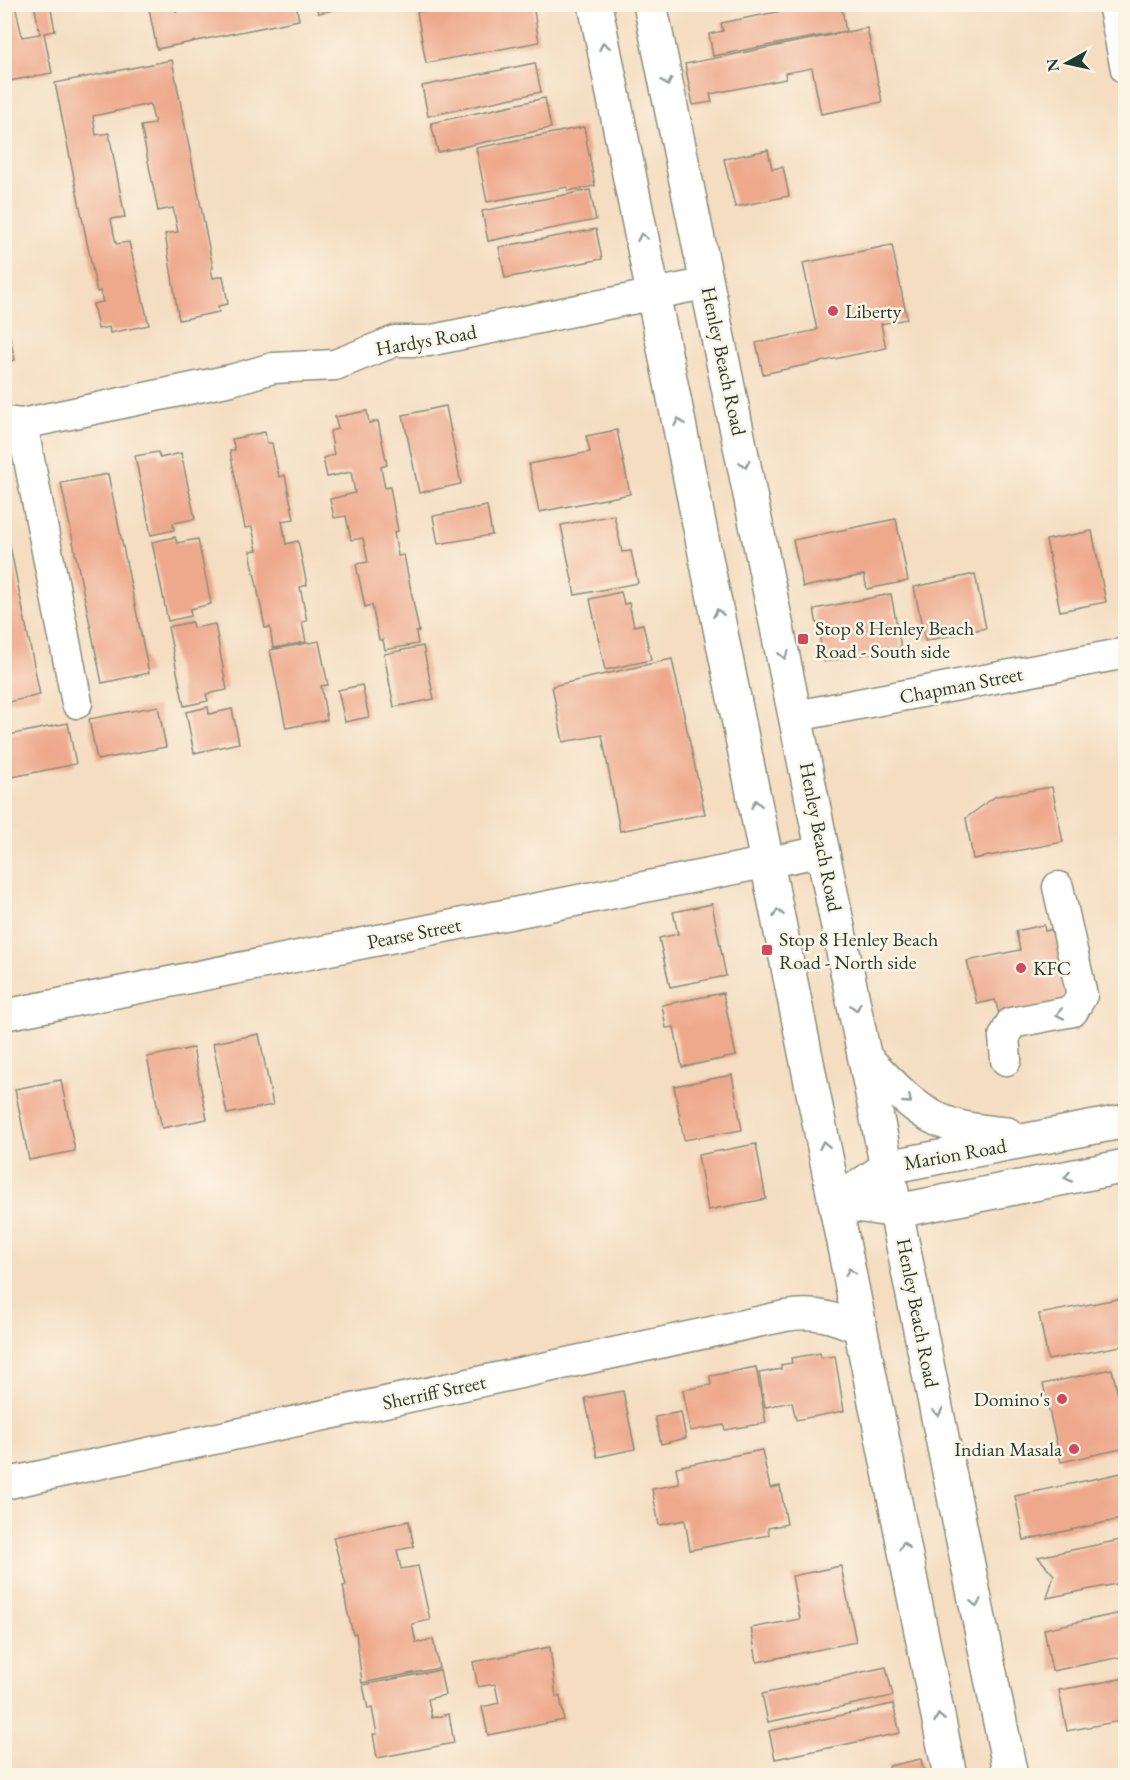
<svg xmlns="http://www.w3.org/2000/svg" width="1130" height="1780" viewBox="0 0 1130 1780" font-family="'EB Garamond',serif">
  <rect width="100%" height="100%" fill="#fcf5e5"/>
  <filter id="ink" filterUnits="userSpaceOnUse"><feTurbulence type="fractalNoise" baseFrequency=".0167" numOctaves="2"/><feDisplacementMap in="SourceGraphic" scale="12" xChannelSelector="R" yChannelSelector="G"/><feConvolveMatrix kernelMatrix="1 2 1 2 8 2 1 2 1" color-interpolation-filters="sRGB"/></filter>
  <filter id="wash" filterUnits="userSpaceOnUse"><feTurbulence type="fractalNoise" baseFrequency=".008" numOctaves="4" result="noise"/><feDisplacementMap in="SourceGraphic" scale="24" xChannelSelector="R" yChannelSelector="G"/><feGaussianBlur stdDeviation="1.35" result="paint"/><feColorMatrix in="noise" values="0 0 0 0 0 0 0 0 0 0 0 0 0 0 0 0 0 1.4 0 .05"/><feComposite in="paint" operator="in"/></filter>
  <g filter="url(#wash)">
    <rect width="100%" height="100%" fill="#f4ddc1"/>
    <g id="blocks">
      <g fill="#eea98d">
        <polygon points="4,4 15,4 22,37 40,34 34,4 50,4 55,31 44,33 52,73 4,82"/>
        <polygon points="148,4 175,4 176,11 208,4 296,4 299,20 157,49"/>
        <polygon points="316,4 353,4 353,6 318,13"/>
        <polygon points="455,4 533,4 539,42 426,63 417,12"/>
        <polygon points="817,4 841,4 846,31 713,56 709,34 723,31 721,23"/>
        <polygon points="867,28 882,102 821,114 812,68 785,73 786,79 710,94 712,102 693,105 685,64"/>
        <polygon points="172,60 213,268 211,269 213,278 223,276 228,304 218,306 219,312 179,320 165,234 178,232 173,208 158,211 141,126 155,124 150,104 93,116 96,135 109,133 125,217 111,219 116,244 129,242 149,325 110,333 109,327 98,329 93,304 103,302 100,291 97,292 55,83"/>
        <polygon points="535,63 541,92 428,116 422,86"/>
        <polygon points="545,98 551,128 438,152 431,123"/>
        <polygon points="584,127 595,186 568,191 567,187 487,202 476,148"/>
        <polygon points="768,150 772,169 783,167 789,196 735,207 724,159"/>
        <polygon points="590,190 596,220 488,241 482,211"/>
        <polygon points="596,229 602,259 505,278 499,247"/>
        <polygon points="892,245 907,319 881,324 886,348 763,374 756,343 817,330 803,263"/>
        <polygon points="4,313 15,360 4,362"/>
        <polygon points="446,406 461,484 419,493 403,415"/>
        <polygon points="367,411 369,423 378,421 387,465 381,467 385,488 390,487 398,531 394,532 398,556 404,555 419,631 416,632 418,644 385,650 383,640 379,640 372,605 365,607 356,564 368,562 363,538 351,540 346,516 334,518 330,499 355,493 351,472 327,477 323,458 334,455 330,431 338,429 335,417"/>
        <polygon points="617,430 630,494 539,512 529,464 590,452 586,436"/>
        <polygon points="265,432 267,443 272,443 279,477 285,475 294,519 282,521 286,544 298,541 307,585 300,587 307,621 302,622 306,642 273,648 270,627 265,628 250,551 257,550 252,527 245,528 230,451 235,450 232,439"/>
        <polygon points="158,452 160,458 181,453 195,519 173,523 174,530 151,535 135,456"/>
        <polygon points="108,474 149,673 102,683 61,483"/>
        <polygon points="487,506 492,535 438,544 433,516"/>
        <polygon points="614,515 622,552 631,551 638,583 575,595 561,525"/>
        <polygon points="896,519 908,581 867,589 864,575 803,587 793,540"/>
        <polygon points="6,526 40,695 4,703 4,527"/>
        <polygon points="1092,531 1106,602 1060,611 1046,540"/>
        <polygon points="175,537 177,543 198,539 211,604 190,609 191,616 168,621 152,542"/>
        <polygon points="975,574 986,628 925,641 914,587"/>
        <polygon points="621,592 624,604 629,603 634,626 643,624 651,660 605,670 590,599"/>
        <polygon points="891,594 901,648 824,662 814,609"/>
        <polygon points="192,622 193,628 215,624 227,690 206,694 208,701 184,706 168,627"/>
        <polygon points="319,641 328,685 321,686 327,720 286,728 270,650"/>
        <polygon points="423,646 434,699 394,707 384,654"/>
        <polygon points="672,659 705,814 620,831 602,735 563,742 552,686"/>
        <polygon points="362,685 369,717 345,722 338,690"/>
        <polygon points="158,706 166,747 97,760 89,719"/>
        <polygon points="208,707 209,714 232,709 239,743 194,753 186,712"/>
        <polygon points="68,723 76,764 7,778 4,736"/>
        <polygon points="1052,787 1063,842 973,859 966,818 996,796"/>
        <polygon points="712,904 726,976 670,987 659,938 678,934 673,912"/>
        <polygon points="1044,925 1045,931 1063,927 1073,1001 1000,1017 995,1000 977,1004 967,961 1020,950 1016,931"/>
        <polygon points="723,993 736,1056 682,1067 674,1027 666,1028 662,1005"/>
        <polygon points="259,1034 273,1105 227,1114 213,1043"/>
        <polygon points="193,1048 207,1119 162,1128 147,1057"/>
        <polygon points="732,1075 742,1130 684,1140 674,1086"/>
        <polygon points="61,1080 75,1151 29,1160 15,1089"/>
        <polygon points="756,1144 766,1199 708,1210 698,1155"/>
        <polygon points="1122,1298 1126,1316 1126,1345 1048,1360 1039,1314"/>
        <polygon points="820,1353 821,1358 835,1356 844,1411 796,1420 792,1402 765,1407 759,1373 781,1369 781,1365 792,1363 791,1358"/>
        <polygon points="756,1367 766,1423 725,1430 724,1425 690,1431 683,1390 711,1385 710,1376"/>
        <polygon points="1112,1369 1126,1431 1126,1448 1061,1462 1043,1384"/>
        <polygon points="623,1391 635,1449 597,1457 585,1398"/>
        <polygon points="681,1412 686,1438 661,1444 655,1417"/>
        <polygon points="762,1450 770,1488 780,1486 787,1524 768,1528 769,1535 690,1550 685,1520 659,1525 652,1489 679,1484 676,1467"/>
        <polygon points="1126,1472 1126,1518 1024,1540 1015,1496"/>
        <polygon points="409,1521 414,1547 397,1550 401,1569 418,1566 430,1620 412,1624 416,1643 433,1639 439,1668 362,1683 356,1633 353,1634 347,1610 343,1586 346,1585 333,1537"/>
        <polygon points="1120,1540 1126,1546 1126,1582 1047,1598 1054,1575 1038,1557"/>
        <polygon points="841,1566 856,1642 757,1662 751,1628 800,1619 792,1576"/>
        <polygon points="1126,1612 1126,1656 1052,1671 1044,1629"/>
        <polygon points="550,1647 556,1697 560,1696 564,1720 488,1735 482,1707 499,1703 495,1684 478,1687 473,1662"/>
        <polygon points="886,1667 893,1696 768,1722 762,1694"/>
        <polygon points="440,1670 445,1695 428,1699 432,1718 449,1714 454,1743 377,1758 373,1734 377,1734 372,1708 368,1709 363,1685"/>
        <polygon points="1126,1678 1126,1720 1067,1731 1059,1690"/>
        <polygon points="893,1704 900,1733 775,1759 769,1731"/>
        <polygon points="921,1759 924,1776 891,1776 889,1766"/>
      </g>
    </g>
  </g>
  <g filter="url(#ink)">
    <use href="#blocks" fill-opacity="0" stroke="#8a8d7a" stroke-width="1.5"/>
    <g fill="none" stroke-linecap="round" stroke-linejoin="round">
      <g stroke="#8a8d7a" stroke-width="33">
        <g id="minor">
          <polyline points="1113,4 1126,69"/>
          <polyline points="4,422 22,424 231,380 273,368 335,365 395,341 428,341 708,283"/>
          <polyline points="22,424 77,703"/>
          <polyline points="796,716 1126,653"/>
          <polyline points="4,1015 824,851"/>
          <polyline points="1006,1060 1004,1037 1011,1023 1073,1011 1082,995 1058,887"/>
          <path d="M 4,1484 L 785,1316 C 817,1311 832,1317 861,1329"/>
        </g>
      </g>
      <g stroke="#8a8d7a" stroke-width="36">
        <g id="major">
          <polyline points="595,4 950,1776"/>
          <polyline points="650,4 1011,1776"/>
          <path d="M 866,1059 C 919,1112 930,1128 1007,1134"/>
          <polyline points="836,1202 888,1167 1126,1121"/>
          <polyline points="836,1202 897,1211 1126,1166"/>
        </g>
      </g>
      <use href="#minor" stroke="#fff" stroke-width="30"/>
      <use href="#major" stroke="#fff" stroke-width="33"/>
    </g>
    <defs><path id="oneway-chevron" d="M-2-3.5L2.5 0L-2 3.5" fill="none" stroke-width="1.6" stroke-linecap="round" stroke-linejoin="round" transform="scale(1.5)"/></defs>
    <g stroke="#8f9e9a">
      <use href="#oneway-chevron" transform="translate(604 46) rotate(-101)"/>
      <use href="#oneway-chevron" transform="translate(667 82) rotate(78)"/>
      <use href="#oneway-chevron" transform="translate(642 237) rotate(-101)"/>
      <use href="#oneway-chevron" transform="translate(679 422) rotate(-101)"/>
      <use href="#oneway-chevron" transform="translate(745 464) rotate(78)"/>
      <use href="#oneway-chevron" transform="translate(718 613) rotate(-101)"/>
      <use href="#oneway-chevron" transform="translate(784 655) rotate(78)"/>
      <use href="#oneway-chevron" transform="translate(756 804) rotate(-101)"/>
      <use href="#oneway-chevron" transform="translate(778 913) rotate(-101)"/>
      <use href="#oneway-chevron" transform="translate(856 1007) rotate(78)"/>
      <use href="#oneway-chevron" transform="translate(1060 1014) rotate(169)"/>
      <use href="#oneway-chevron" transform="translate(908 1100) rotate(41)"/>
      <use href="#oneway-chevron" transform="translate(824 1145) rotate(-101)"/>
      <use href="#oneway-chevron" transform="translate(1068 1177) rotate(169)"/>
      <use href="#oneway-chevron" transform="translate(850 1272) rotate(-102)"/>
      <use href="#oneway-chevron" transform="translate(938 1412) rotate(79)"/>
      <use href="#oneway-chevron" transform="translate(904 1546) rotate(-101)"/>
      <use href="#oneway-chevron" transform="translate(976 1603) rotate(79)"/>
      <use href="#oneway-chevron" transform="translate(939 1718) rotate(-101)"/>
    </g>
  </g>
  <g fill="#d1495b" stroke="#fcf5e5" stroke-width="2">
    <circle cx="833" cy="311" r="6"/>
    <rect x="797" y="633" width="12" height="12" rx="3"/>
    <rect x="761" y="944" width="12" height="12" rx="3"/>
    <circle cx="1021" cy="968" r="6"/>
    <circle cx="1062" cy="1399" r="6"/>
    <circle cx="1074" cy="1449" r="6"/>
  </g>
  <g text-anchor="middle" dominant-baseline="central" stroke-width="5" stroke-linejoin="round" paint-order="stroke">
    <g font-size="20" fill="#1f3d34" stroke="#fcf5e5" text-anchor="start">
      <text x="845" y="311">Liberty</text>
      <text x="815" y="628">Stop 8 Henley Beach<tspan x="815" dy="23">Road - South side</tspan></text>
      <text x="779" y="939">Stop 8 Henley Beach<tspan x="779" dy="23">Road - North side</tspan></text>
      <text x="1033" y="968">KFC</text>
      <text x="1050" y="1399" text-anchor="end">Domino's</text>
      <text x="1062" y="1449" text-anchor="end">Indian Masala</text>
    </g>
    <g font-size="20" fill="#1f3d34" stroke="#fcf5e5">
      <text transform="translate(426 340) rotate(-10)">Hardys Road</text>
      <text transform="translate(724 361) rotate(78)">Henley Beach Road</text>
      <text transform="translate(961 685) rotate(-11)">Chapman Street</text>
      <text transform="translate(821 837) rotate(79)">Henley Beach Road</text>
      <text transform="translate(414 933) rotate(-11)">Pearse Street</text>
      <text transform="translate(955 1154) rotate(-10)">Marion Road</text>
      <text transform="translate(918 1313) rotate(79)">Henley Beach Road</text>
      <text transform="translate(434 1392) rotate(-12)">Sherriff Street</text>
    </g>
  </g>
  <rect width="1130" height="1780" fill="none" stroke="#fcf5e5" stroke-width="24"/>
  <g transform="translate(1067 63) rotate(262)" stroke="#fcf5e5" stroke-width="4.5" paint-order="stroke">
  <path d="M0-4.5L10 22L0 15L-10 22Z" fill="#1f3d34"/>
  <text y="-9" font-size="16" font-weight="bold" text-anchor="middle" fill="#1f3d34">N</text>
  </g>
</svg>
